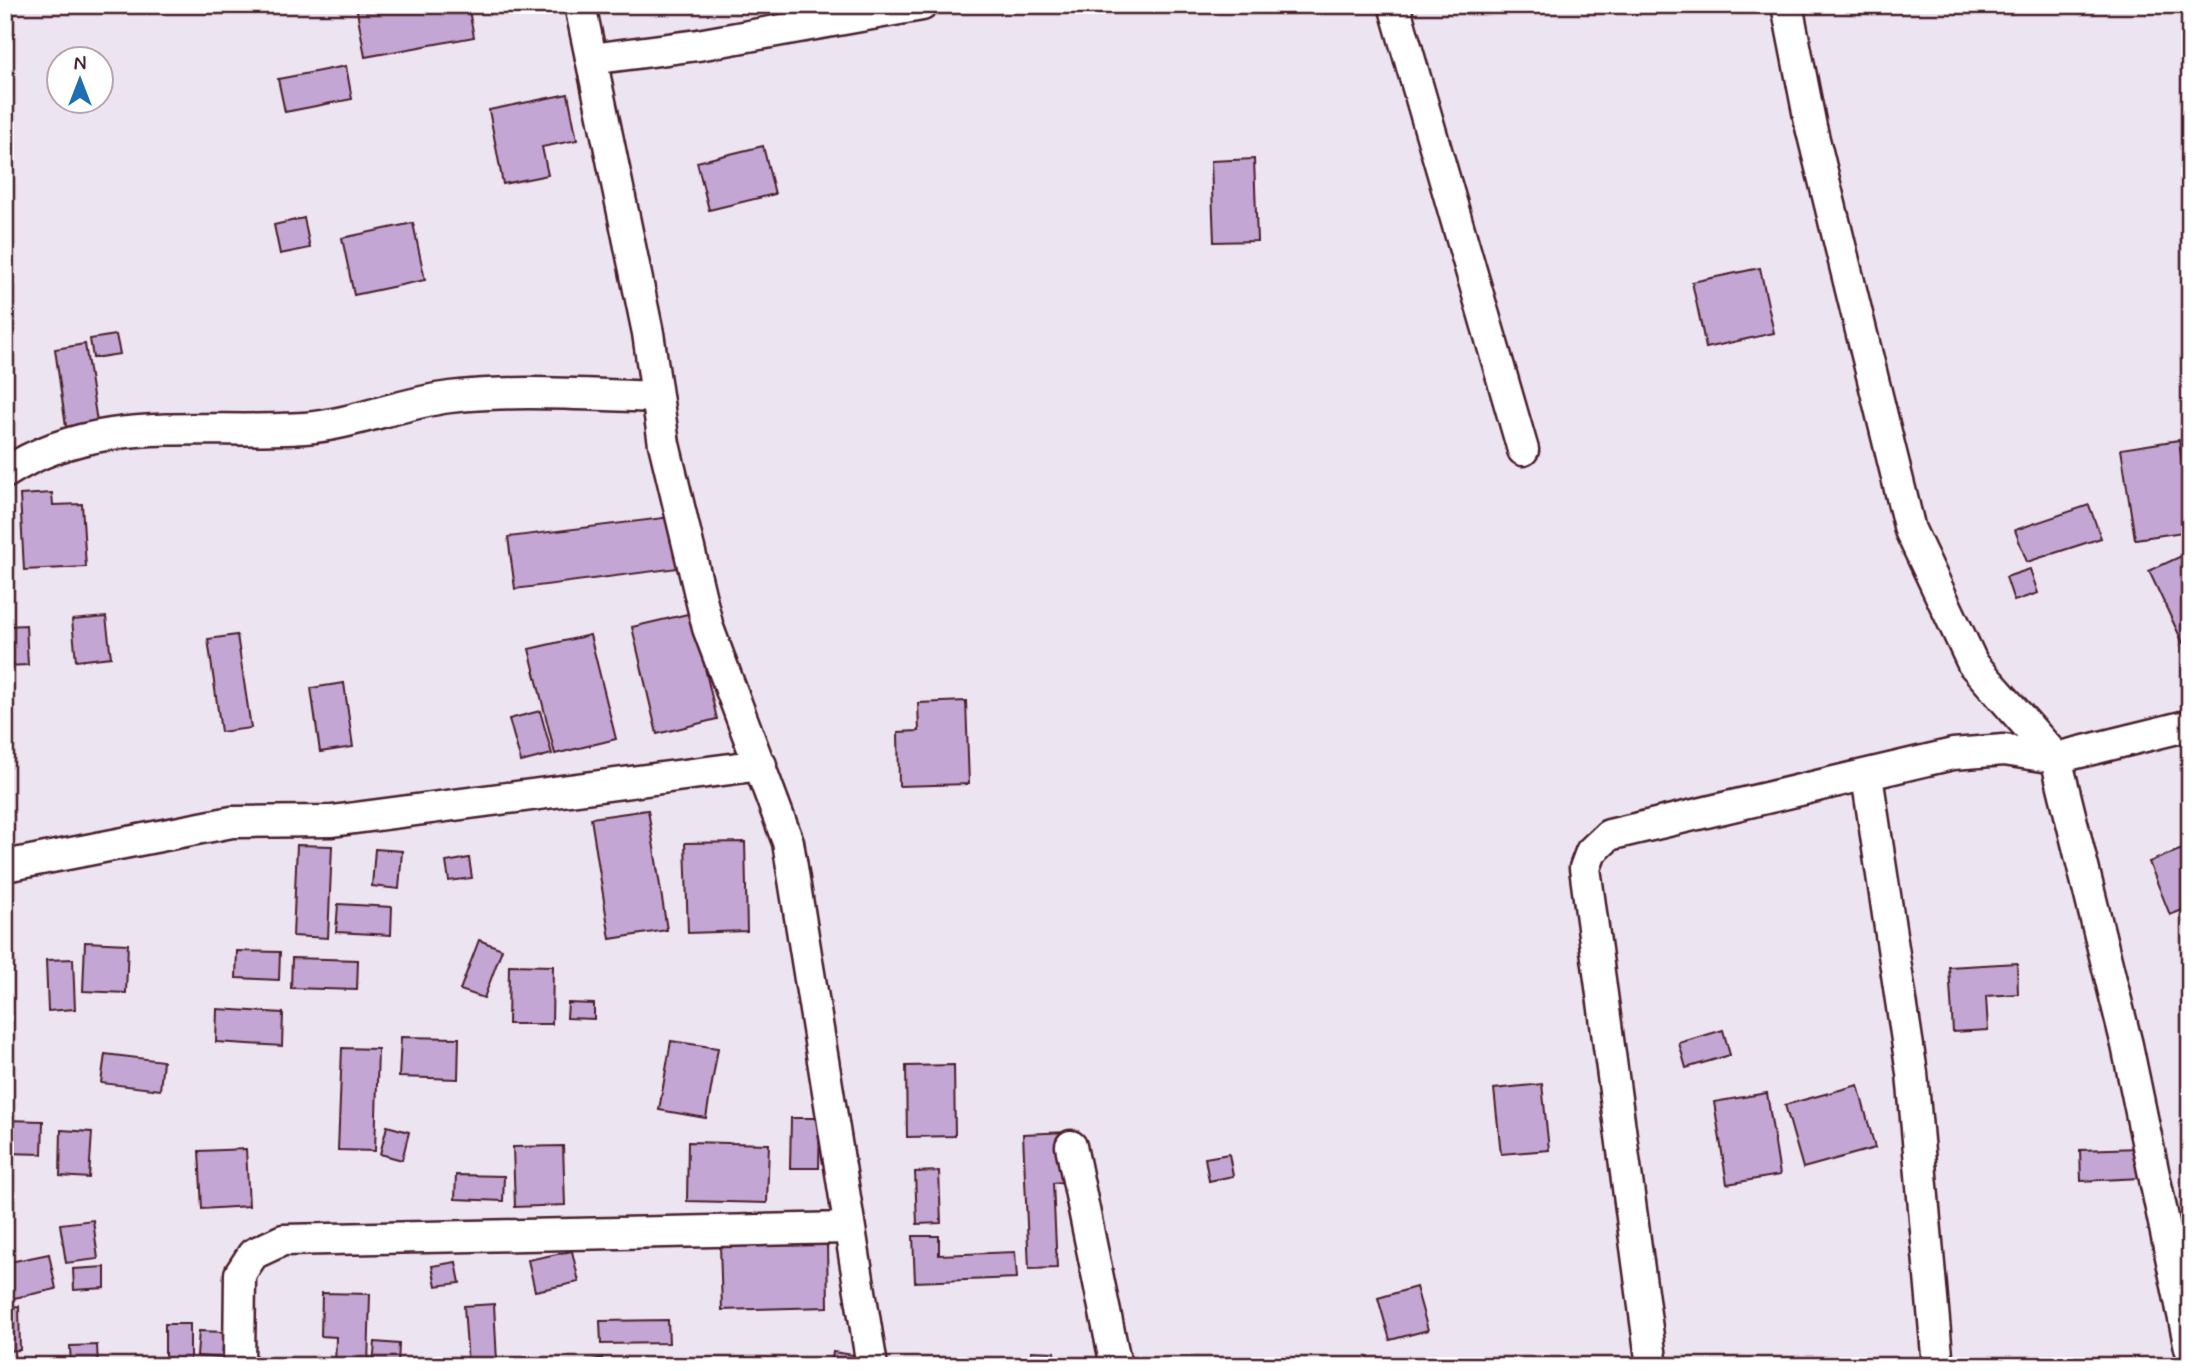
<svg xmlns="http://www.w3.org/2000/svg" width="2195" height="1371" viewBox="0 0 2195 1371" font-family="Mynerve,sans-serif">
  <rect width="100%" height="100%" fill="#ede4f2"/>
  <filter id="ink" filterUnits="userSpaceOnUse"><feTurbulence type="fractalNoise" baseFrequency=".0143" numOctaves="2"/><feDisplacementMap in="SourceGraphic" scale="14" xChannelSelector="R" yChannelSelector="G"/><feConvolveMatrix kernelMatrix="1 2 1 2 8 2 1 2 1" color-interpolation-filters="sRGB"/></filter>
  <g filter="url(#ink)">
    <g fill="#c3a6d3" stroke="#4a1f2b" stroke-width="2">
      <polygon points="356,5 468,5 474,37 365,57"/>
      <polygon points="346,66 352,99 285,112 278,79"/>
      <polygon points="568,94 577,140 542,147 548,175 503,184 489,110"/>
      <polygon points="763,146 775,194 709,210 697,162"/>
      <polygon points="1254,159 1257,241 1214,242 1211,161"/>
      <polygon points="304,218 310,248 280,254 274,225"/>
      <polygon points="413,223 425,280 354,295 342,238"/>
      <polygon points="1760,268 1774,333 1706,348 1692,282"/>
      <polygon points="116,335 120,354 93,358 90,339"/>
      <polygon points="85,344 97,422 66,427 55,349"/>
      <polygon points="2179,440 2190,531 2135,539 2121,449"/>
      <polygon points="52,493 53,505 82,504 86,567 24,570 20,495"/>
      <polygon points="2089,505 2101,538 2027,562 2015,530"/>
      <polygon points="671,517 678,568 515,589 508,537"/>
      <polygon points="2190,552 2190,639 2183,643 2149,571"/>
      <polygon points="2030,569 2038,593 2014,601 2006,577"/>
      <polygon points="692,613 717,719 657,734 632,627"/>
      <polygon points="106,617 111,657 76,661 72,620"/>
      <polygon points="26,625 28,665 5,666 5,626"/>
      <polygon points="237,635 251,728 221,732 208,639"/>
      <polygon points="590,635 616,739 555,754 529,649"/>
      <polygon points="344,683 353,747 320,752 311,688"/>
      <polygon points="966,701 969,784 899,786 898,732 919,731 918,703"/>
      <polygon points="540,711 552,754 521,762 509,719"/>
      <polygon points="648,810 667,930 610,939 591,818"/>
      <polygon points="745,842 747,931 688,933 685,843"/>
      <polygon points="297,845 332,846 328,938 293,936"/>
      <polygon points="2190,846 2190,907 2170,915 2149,862"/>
      <polygon points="375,849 402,851 399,889 372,886"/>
      <polygon points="469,858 472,878 449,881 446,862"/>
      <polygon points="338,904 392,907 391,935 336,932"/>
      <polygon points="5,940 10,960 5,961"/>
      <polygon points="479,940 502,949 484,998 460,990"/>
      <polygon points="85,942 128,944 126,993 83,991"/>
      <polygon points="237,951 280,952 279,980 236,978"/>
      <polygon points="292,958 358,960 357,990 291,988"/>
      <polygon points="73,959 75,1009 48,1011 46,960"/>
      <polygon points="2017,963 2018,994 1986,996 1988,1030 1953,1032 1949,967"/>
      <polygon points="509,965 553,966 552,1024 508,1024"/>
      <polygon points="7,996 11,1025 5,1026 5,997"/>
      <polygon points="568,1003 594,1004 594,1019 567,1018"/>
      <polygon points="217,1009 283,1013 282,1046 216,1042"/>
      <polygon points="1723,1030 1730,1055 1686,1068 1679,1043"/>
      <polygon points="401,1037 459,1038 458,1079 399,1077"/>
      <polygon points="671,1041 718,1048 706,1118 659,1110"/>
      <polygon points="342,1048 378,1049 375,1151 338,1150"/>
      <polygon points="105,1054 163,1061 160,1090 101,1083"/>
      <polygon points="954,1065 955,1136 907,1137 906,1066"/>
      <polygon points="1542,1084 1549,1150 1501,1154 1494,1089"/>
      <polygon points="1858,1085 1875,1148 1803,1168 1785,1105"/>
      <polygon points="1767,1093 1780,1175 1727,1184 1714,1102"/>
      <polygon points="791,1118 820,1118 819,1168 790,1168"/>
      <polygon points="5,1120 43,1121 42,1154 5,1153"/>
      <polygon points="387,1126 409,1132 402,1160 380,1154"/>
      <polygon points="61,1130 92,1132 89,1178 60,1176"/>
      <polygon points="1069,1132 1071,1181 1053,1183 1057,1268 1029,1269 1023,1134"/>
      <polygon points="688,1142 769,1144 767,1203 687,1201"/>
      <polygon points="563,1146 565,1205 515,1207 513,1147"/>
      <polygon points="2139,1148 2141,1178 2081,1181 2080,1150"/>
      <polygon points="246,1149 249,1206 202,1209 199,1151"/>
      <polygon points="1229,1154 1233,1176 1209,1181 1205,1158"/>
      <polygon points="939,1171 941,1223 917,1224 915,1172"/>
      <polygon points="456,1175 504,1176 503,1201 455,1199"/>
      <polygon points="93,1220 98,1259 66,1263 60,1224"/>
      <polygon points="913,1236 939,1236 939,1255 1015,1252 1017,1278 915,1282"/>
      <polygon points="827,1241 828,1307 722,1310 720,1244"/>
      <polygon points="572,1251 579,1282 535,1291 528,1260"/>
      <polygon points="49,1254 56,1289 5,1300 5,1263"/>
      <polygon points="456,1262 460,1283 436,1286 432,1266"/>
      <polygon points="105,1267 105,1288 74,1290 73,1269"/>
      <polygon points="1416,1287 1428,1330 1390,1340 1378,1298"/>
      <polygon points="322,1293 370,1294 368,1366 335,1366 336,1337 321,1336"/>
      <polygon points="494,1304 497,1362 468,1364 464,1306"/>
      <polygon points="19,1306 20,1350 5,1351 5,1307"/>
      <polygon points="668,1320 669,1343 601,1344 600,1321"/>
      <rect x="165" y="1324" width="25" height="42"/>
      <polygon points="199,1331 224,1332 222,1358 197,1356"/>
      <polygon points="375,1342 399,1344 398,1366 373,1366"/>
      <polygon points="97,1345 98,1366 71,1366 70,1346"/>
      <polygon points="1031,1351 1055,1352 1054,1366 1031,1366"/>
      <polygon points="833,1352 861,1356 859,1366 831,1366"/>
      <polygon points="602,1358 604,1366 566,1366"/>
    </g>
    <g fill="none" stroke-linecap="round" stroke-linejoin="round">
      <g stroke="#4a1f2b" stroke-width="35">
        <g id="street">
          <polyline points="580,5 648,333 664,444 708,628 788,842 872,1366"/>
          <polyline points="1394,5 1523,450"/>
          <polyline points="1787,5 1811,127 1910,530 1973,664 2056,758 2127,1045 2190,1348"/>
          <polyline points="591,59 698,45 922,5"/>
          <path d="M 5,473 C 97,412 201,435 305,428 C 354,424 401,403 450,397 C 518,389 589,395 657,397"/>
          <polyline points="1867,776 1912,1073 1938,1366"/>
          <polyline points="5,866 232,822 332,821 761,765"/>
          <polyline points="1071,1146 1116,1366"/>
          <polyline points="239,1366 240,1274 253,1254 283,1240 849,1228"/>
          <polyline points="1652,1366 1585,868 1591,852 1609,835 1953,754 2004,750 2056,758 2190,725"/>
        </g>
      </g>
      <use href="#street" stroke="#fff" stroke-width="30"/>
    </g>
  </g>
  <rect width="2195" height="1371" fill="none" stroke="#fff" stroke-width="28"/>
  <rect x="14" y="14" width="2167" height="1343" fill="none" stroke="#4a1f2b" stroke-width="2.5" filter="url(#ink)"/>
  <g transform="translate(80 80)"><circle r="33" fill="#ffffff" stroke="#b7a5aa" stroke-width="2"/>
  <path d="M0-5L12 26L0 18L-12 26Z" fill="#1f6fb2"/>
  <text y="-10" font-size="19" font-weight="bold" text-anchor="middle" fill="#4a1f2b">N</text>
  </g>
</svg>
